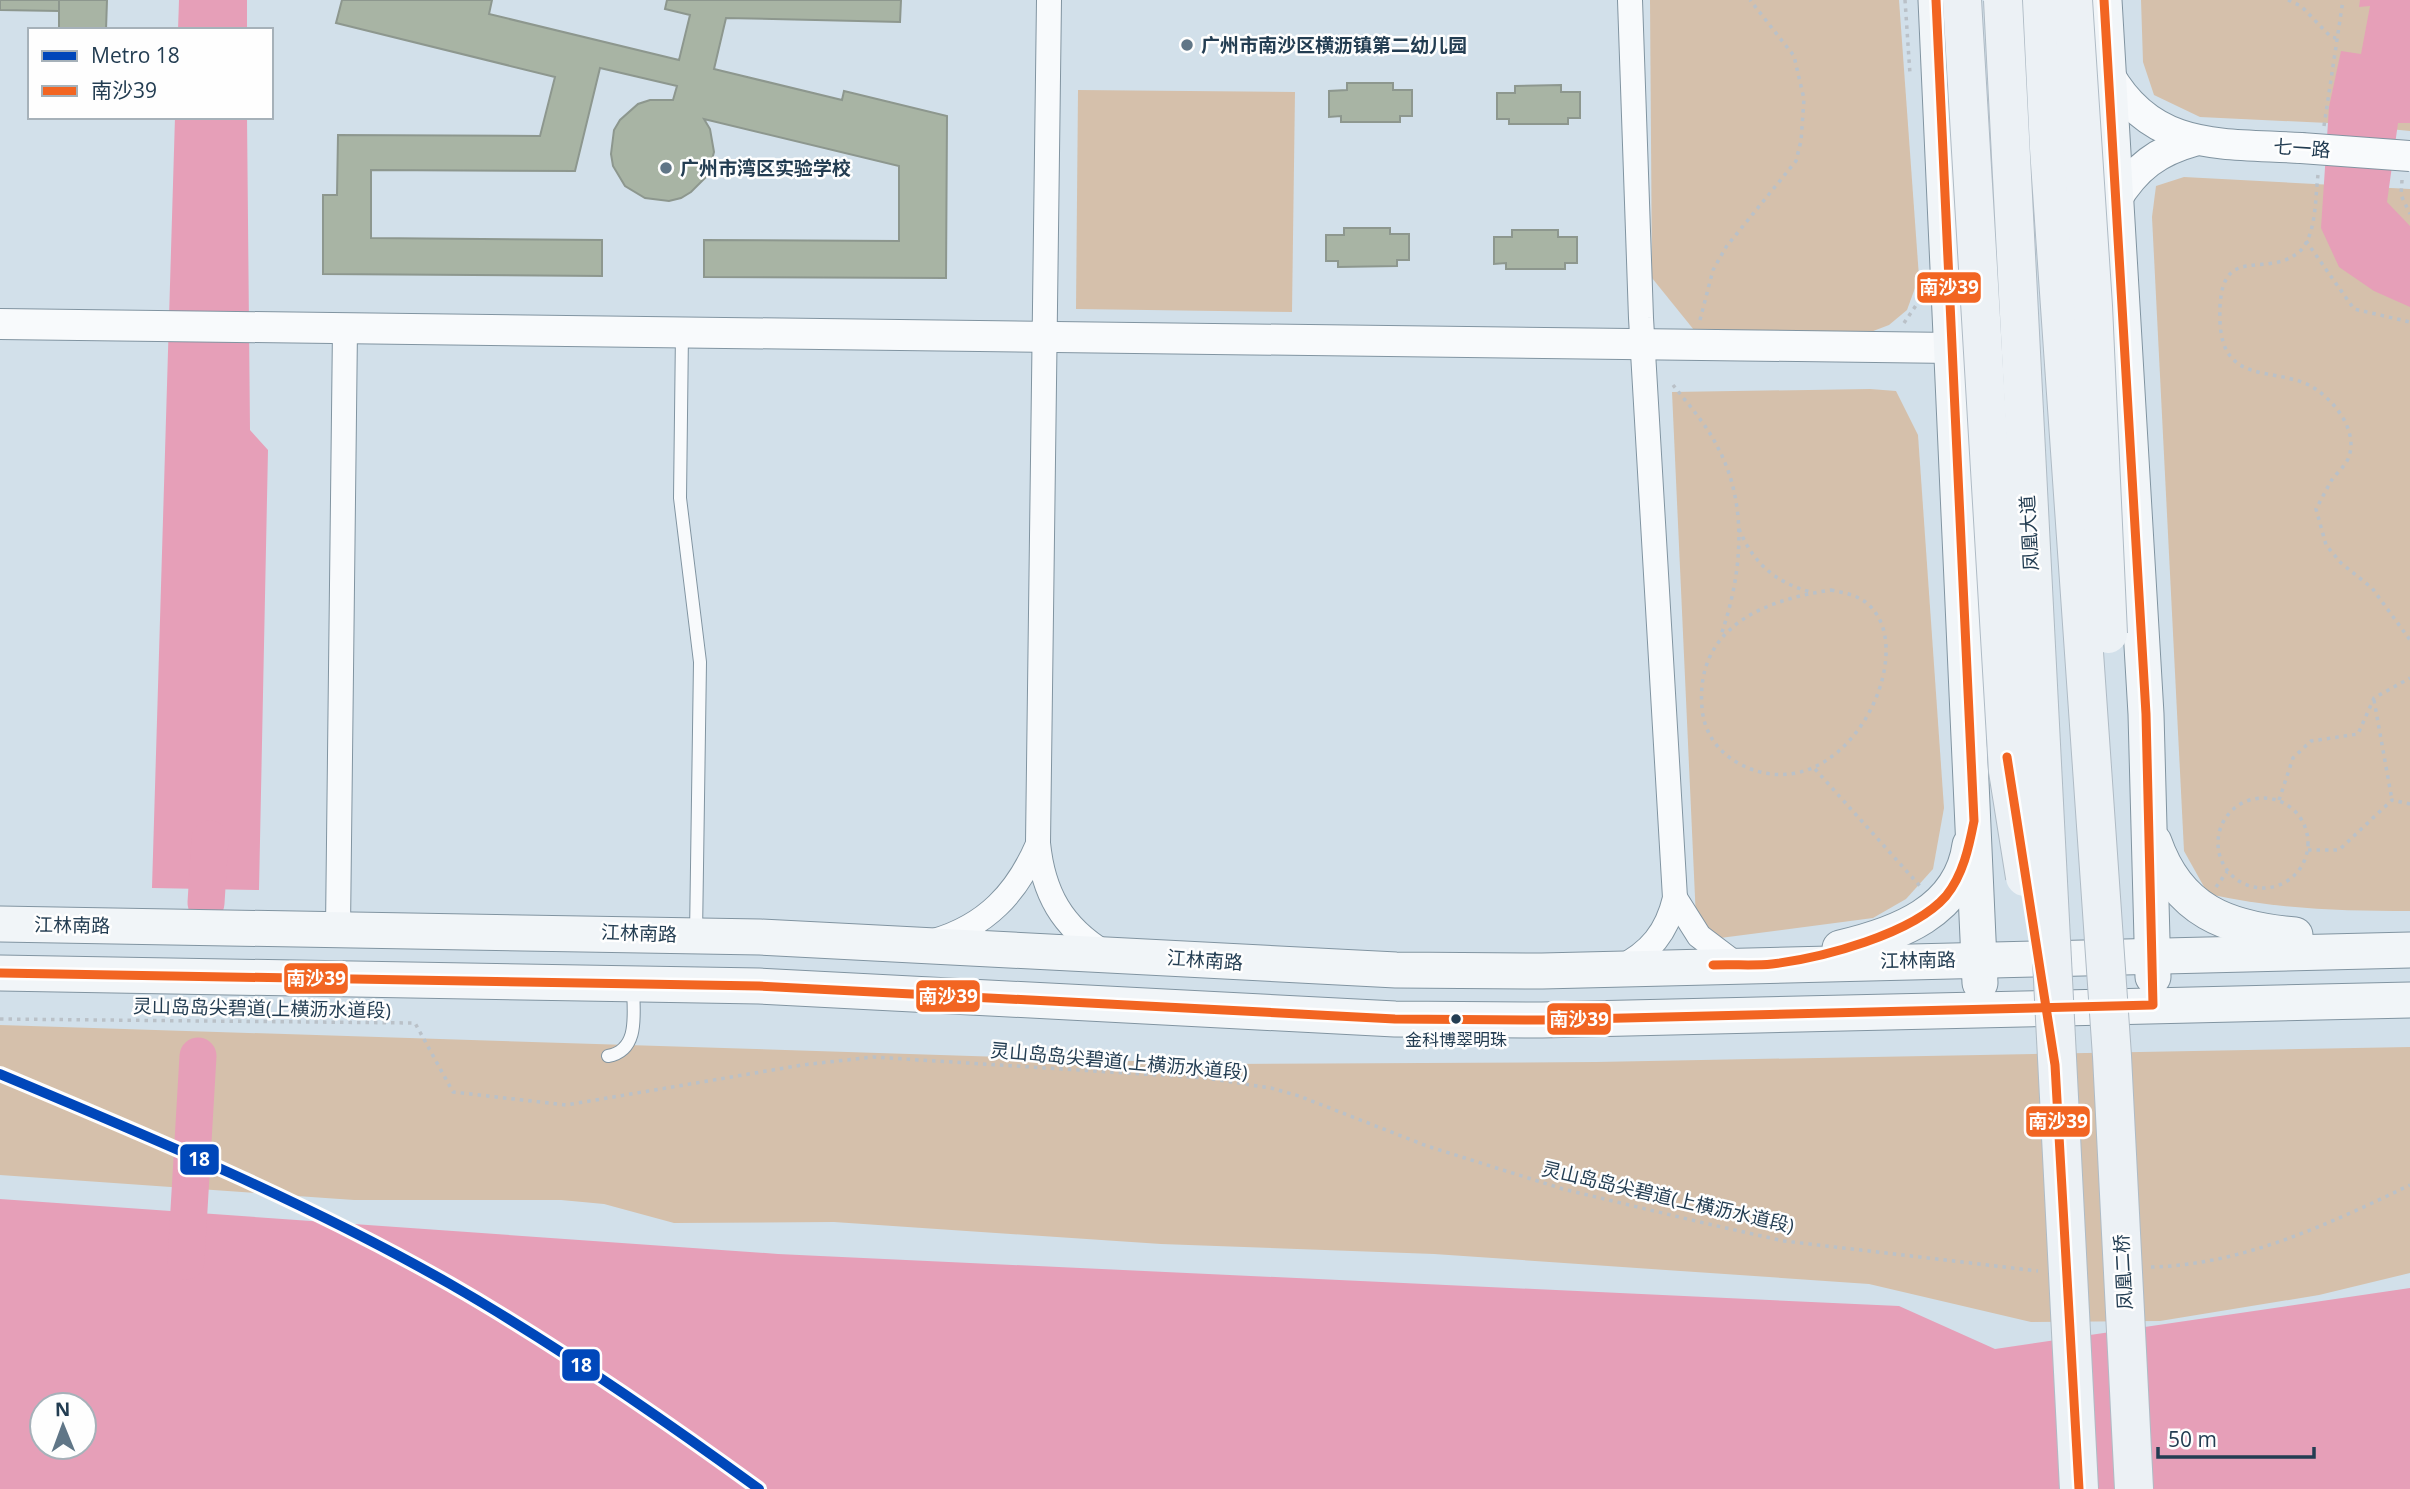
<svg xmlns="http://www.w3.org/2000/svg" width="2410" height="1489" viewBox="0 0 2410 1489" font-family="'Open Sans','Noto Sans SC',sans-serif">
  <rect width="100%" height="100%" fill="#d2e0ea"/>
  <g fill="#d5c0ab">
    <polygon points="1650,0 1899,0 1919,277 1907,310 1889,325 1868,333 1694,330 1652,278"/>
    <polygon points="2141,0 2410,0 2410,131 2328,123 2200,117 2154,95 2143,62"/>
    <polygon points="1078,90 1295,92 1292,312 1076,309"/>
    <path d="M 2184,177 L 2410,189 L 2410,911 C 2341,911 2276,909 2208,894 L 2184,851 L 2152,217 L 2156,186 Z"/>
    <polygon points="1870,389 1896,391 1918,435 1944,808 1933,869 1906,899 1873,918 1697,941 1672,392"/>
    <polygon points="0,1025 1225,1064 1596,1062 2410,1047 2410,1273 2319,1295 2160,1321 2031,1322 1869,1284 1434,1254 1161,1244 834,1222 674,1223 604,1204 561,1200 354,1200 0,1175"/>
  </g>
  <g fill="#e69fb8" fill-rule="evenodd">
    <polygon points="179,0 247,0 247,30 178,30"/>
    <polygon points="2360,0 2410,0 2410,123 2398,123 2387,202 2410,226 2410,307 2374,291 2339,267 2321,228 2329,107 2341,51 2361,54 2370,6 2359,7"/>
    <polygon points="175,117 247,117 250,430 268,450 259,890 152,888"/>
    <path d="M 0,1199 L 778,1254 L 1899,1306 L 1995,1349 L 2410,1288 L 2410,1489 L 0,1489 ZM 42,1405 L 84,1405 L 84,1447 L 42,1447 Z"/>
  </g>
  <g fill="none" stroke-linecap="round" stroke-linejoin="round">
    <g stroke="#e69fb8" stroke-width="37">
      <polyline points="206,903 210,839"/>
      <polyline points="186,1261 198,1056"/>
    </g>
  </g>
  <g fill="#a8b4a4" stroke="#8d978e" stroke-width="2">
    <polygon points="0,0 59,0 59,11 0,10"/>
    <polygon points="59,0 107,0 106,30 59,30"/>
    <polygon points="342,0 492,0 489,14 679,60 690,15 665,9 667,0 901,0 900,22 726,18 714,69 842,100 844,91 947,116 946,278 704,277 704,240 899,241 899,166 704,119 710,129 714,152 708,175 691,192 681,198 669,201 645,198 625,186 613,166 611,154 614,130 620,120 638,104 650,100 673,100 677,86 600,68 575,171 371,170 371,238 602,240 602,276 323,274 323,195 337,195 338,135 540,136 555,77 336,23"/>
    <polygon points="1347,83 1393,83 1393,90 1412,90 1412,116 1400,116 1400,122 1341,122 1341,116 1329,117 1329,91 1347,90"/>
    <polygon points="1561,85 1561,92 1580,92 1580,118 1568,118 1568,124 1509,124 1509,119 1497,119 1497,93 1515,93 1515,86"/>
    <polygon points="1344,228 1390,228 1390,234 1409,234 1409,260 1397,260 1397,266 1338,267 1338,261 1326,261 1326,235 1344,235"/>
    <polygon points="1512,230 1558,230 1558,237 1577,237 1577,263 1565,263 1565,269 1506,269 1506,263 1494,264 1494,237 1512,237"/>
  </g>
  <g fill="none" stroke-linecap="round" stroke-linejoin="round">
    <g stroke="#8194a1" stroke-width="14">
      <g id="service">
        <polyline points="682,332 680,498 700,662 696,935"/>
        <path d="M 608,1056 C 641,1050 633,1011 633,985"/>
      </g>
    </g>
    <g stroke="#8194a1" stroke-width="26">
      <g id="minor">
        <path d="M 1049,0 L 1038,843 C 1043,893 1062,927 1105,953"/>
        <polyline points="1675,898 1699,936 1736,964"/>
        <polyline points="338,928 345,328"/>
        <path d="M 934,941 C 986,926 1017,893 1038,844"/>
        <path d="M 1619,968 C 1650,953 1667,932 1675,898 L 1641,318 L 1630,0"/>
      </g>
    </g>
    <g stroke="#8194a1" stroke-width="32">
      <g id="tertiary">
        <path d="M 2109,74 C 2153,152 2223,143 2301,148"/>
        <path d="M 2116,200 C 2136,167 2158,151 2194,141"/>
        <polyline points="0,324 1953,348"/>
      </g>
    </g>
    <g stroke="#8194a1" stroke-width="37">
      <g id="secondary">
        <polyline points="1936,0 1980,983"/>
        <polyline points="2104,0 2146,714 2153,977"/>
        <path d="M 2154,842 C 2178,911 2227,929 2295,935"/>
        <polyline points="0,924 760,937 1396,970 1542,971 2410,950"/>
        <path d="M 1840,948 C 1896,935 1961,912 1970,845"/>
        <polyline points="0,973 759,986 1395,1019 1542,1020 2410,1000"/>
      </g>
    </g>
    <g stroke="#bac1c8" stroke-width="3.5" stroke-dasharray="3.5 5" stroke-linecap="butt">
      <polyline points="1905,0 1910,74"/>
      <polyline points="2288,0 2301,6 2331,37 2336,38"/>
      <polyline points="2324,126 2343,0"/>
      <path d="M 2318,175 C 2315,197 2317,236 2299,252 C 2264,281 2217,238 2220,321 C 2222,384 2271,367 2309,385 C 2333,398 2360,431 2348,459 C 2344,467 2336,474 2331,481 C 2326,490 2321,500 2316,509 L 2326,545 L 2341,563 L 2372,588 L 2410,640"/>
      <polyline points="2402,180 2401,195 2410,214"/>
      <polyline points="2306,241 2354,309 2410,322"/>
      <polyline points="1700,320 1713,270 1726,247 1796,161 1801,141 1804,99 1794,56 1750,0"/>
      <polyline points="1904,323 1921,298"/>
      <path d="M 1673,385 C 1688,404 1706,424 1717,446 C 1749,504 1742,575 1721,635"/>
      <path d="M 1739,529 C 1753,563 1776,583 1811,592"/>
      <path d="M 1831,590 C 1845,593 1859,595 1870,606 C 1922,657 1840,819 1738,763 C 1717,751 1704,732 1702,708 C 1695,627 1764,600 1831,590 Z"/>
      <polyline points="2374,700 2392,800"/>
      <polyline points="1815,769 1920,886"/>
      <circle cx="2263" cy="843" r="45"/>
      <polyline points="2279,800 2293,758 2311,741 2358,734 2374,698 2410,678"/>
      <polyline points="2308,850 2339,850 2392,800 2410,804"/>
      <polyline points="2216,887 2227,872"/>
      <polyline points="0,1019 415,1023 453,1092 566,1105 802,1065 873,1057 1205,1078 1271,1088 1299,1096 1427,1146 1563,1189 1704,1223 1784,1241 2038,1271"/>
      <path d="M 2151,1267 C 2242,1265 2329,1224 2410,1185"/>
    </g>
    <use href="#service" stroke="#f8fafc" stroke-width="12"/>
    <use href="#minor" stroke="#f8fafc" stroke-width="24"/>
    <use href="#tertiary" stroke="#f8fafc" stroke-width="30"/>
    <use href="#secondary" stroke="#f1f5f8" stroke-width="35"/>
    <g stroke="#8194a1" stroke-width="32" stroke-linecap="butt">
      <polyline id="tertiary-bridge" points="2301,148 2410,156"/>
    </g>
    <g stroke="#afbbc5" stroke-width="40" stroke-linecap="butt">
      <g id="primary-bridge">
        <polyline points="1962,0 2008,771 2025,877"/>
        <polyline points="2003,0 2079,1489"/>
        <polyline points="2042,0 2049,148 2112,1056 2134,1489"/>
        <polyline points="2073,0 2093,306 2108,634"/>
      </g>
    </g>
    <use href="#tertiary-bridge" stroke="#f8fafc" stroke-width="30"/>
    <use href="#primary-bridge" stroke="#ecf1f5" stroke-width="38"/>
    <g stroke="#fefefe" stroke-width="14">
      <g id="bus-1">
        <polyline points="2007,757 2055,1065 2079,1489"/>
        <path d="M 1713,965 C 1733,964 1753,966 1772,964 C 1822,958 1913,934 1946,896 C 1963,875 1969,847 1974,821 L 1936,0"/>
        <polyline points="0,973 759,986 1395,1019 1542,1020 2153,1005 2146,714 2104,0"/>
      </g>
    </g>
    <use href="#bus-1" stroke="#f26522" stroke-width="9"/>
    <g stroke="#fefefe" stroke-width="16">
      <path id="metro-1" d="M 0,1074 C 153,1138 306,1202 450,1284 C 558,1346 659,1416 759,1489"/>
    </g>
    <use href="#metro-1" stroke="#0047ba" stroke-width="10"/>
  </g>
  <g fill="#607687" stroke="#fefefe" stroke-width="2.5">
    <circle cx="1187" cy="45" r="7"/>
    <circle cx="666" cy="168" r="7"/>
  </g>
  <circle fill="#233d52" stroke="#fefefe" stroke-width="2.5" cx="1456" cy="1019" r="6"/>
  <g text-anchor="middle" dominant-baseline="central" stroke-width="5" stroke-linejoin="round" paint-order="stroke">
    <g font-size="17" fill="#233d52" stroke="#fefefe">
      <text x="1456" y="1039">金科博翠明珠</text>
    </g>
    <g font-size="19" font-weight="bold" fill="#233d52" stroke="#fefefe" text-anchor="start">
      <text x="1201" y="45">广州市南沙区横沥镇第二幼儿园</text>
      <text x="680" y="168">广州市湾区实验学校</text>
    </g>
    <g font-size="19" fill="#233d52" stroke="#fefefe">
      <text transform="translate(2302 148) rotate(4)">七一路</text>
      <text transform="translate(2029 533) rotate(-93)">凤凰大道</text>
      <text transform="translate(72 925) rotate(1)">江林南路</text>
      <text transform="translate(639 933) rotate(2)">江林南路</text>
      <text transform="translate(1205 960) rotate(4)">江林南路</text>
      <text transform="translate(1918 960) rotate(-1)">江林南路</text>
      <text transform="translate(262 1008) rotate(1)">灵山岛岛尖碧道(上横沥水道段)</text>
      <text transform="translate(1119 1061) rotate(5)">灵山岛岛尖碧道(上横沥水道段)</text>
      <text transform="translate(1668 1197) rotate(13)">灵山岛岛尖碧道(上横沥水道段)</text>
      <text transform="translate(2123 1272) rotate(-93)">凤凰二桥</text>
    </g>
  </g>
  <g stroke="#fefefe" stroke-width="2.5">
    <rect x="1916" y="271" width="66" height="33" rx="7" fill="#f26522"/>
    <rect x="283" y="962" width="66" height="33" rx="7" fill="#f26522"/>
    <rect x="915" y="979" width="66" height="34" rx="7" fill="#f26522"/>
    <rect x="1546" y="1002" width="66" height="34" rx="7" fill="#f26522"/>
    <rect x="2025" y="1105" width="66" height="33" rx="7" fill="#f26522"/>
    <rect x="179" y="1143" width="41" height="33" rx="7" fill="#0047ba"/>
    <rect x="561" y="1348" width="40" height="34" rx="7" fill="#0047ba"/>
  </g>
  <g font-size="19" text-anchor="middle" font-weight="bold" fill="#fff">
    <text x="1949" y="294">南沙39</text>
    <text x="316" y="985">南沙39</text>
    <text x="948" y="1003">南沙39</text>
    <text x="1579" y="1026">南沙39</text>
    <text x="2058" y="1128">南沙39</text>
    <text x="199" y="1166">18</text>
    <text x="581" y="1372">18</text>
  </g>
  <rect x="28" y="28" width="245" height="91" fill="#fefefe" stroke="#a6b1b9" stroke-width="2"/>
  <rect x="42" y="51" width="35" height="10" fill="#0047ba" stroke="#a6b1b9" stroke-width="2"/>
  <text x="91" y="63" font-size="21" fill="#233d52">Metro 18</text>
  <rect x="42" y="86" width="35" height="10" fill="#f26522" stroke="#a6b1b9" stroke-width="2"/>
  <text x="91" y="98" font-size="21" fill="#233d52">南沙39</text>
  <g transform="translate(63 1426) rotate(359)"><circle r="33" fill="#fefefe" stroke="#a6b1b9" stroke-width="2"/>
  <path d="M0-5L12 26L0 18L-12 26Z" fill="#607687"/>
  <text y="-10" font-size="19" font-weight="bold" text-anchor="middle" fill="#233d52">N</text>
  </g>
  <path d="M2158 1447v10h156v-10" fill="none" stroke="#233d52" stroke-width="3.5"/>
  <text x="2168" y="1447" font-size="21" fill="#233d52" stroke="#fefefe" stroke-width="5" paint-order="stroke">50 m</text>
</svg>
